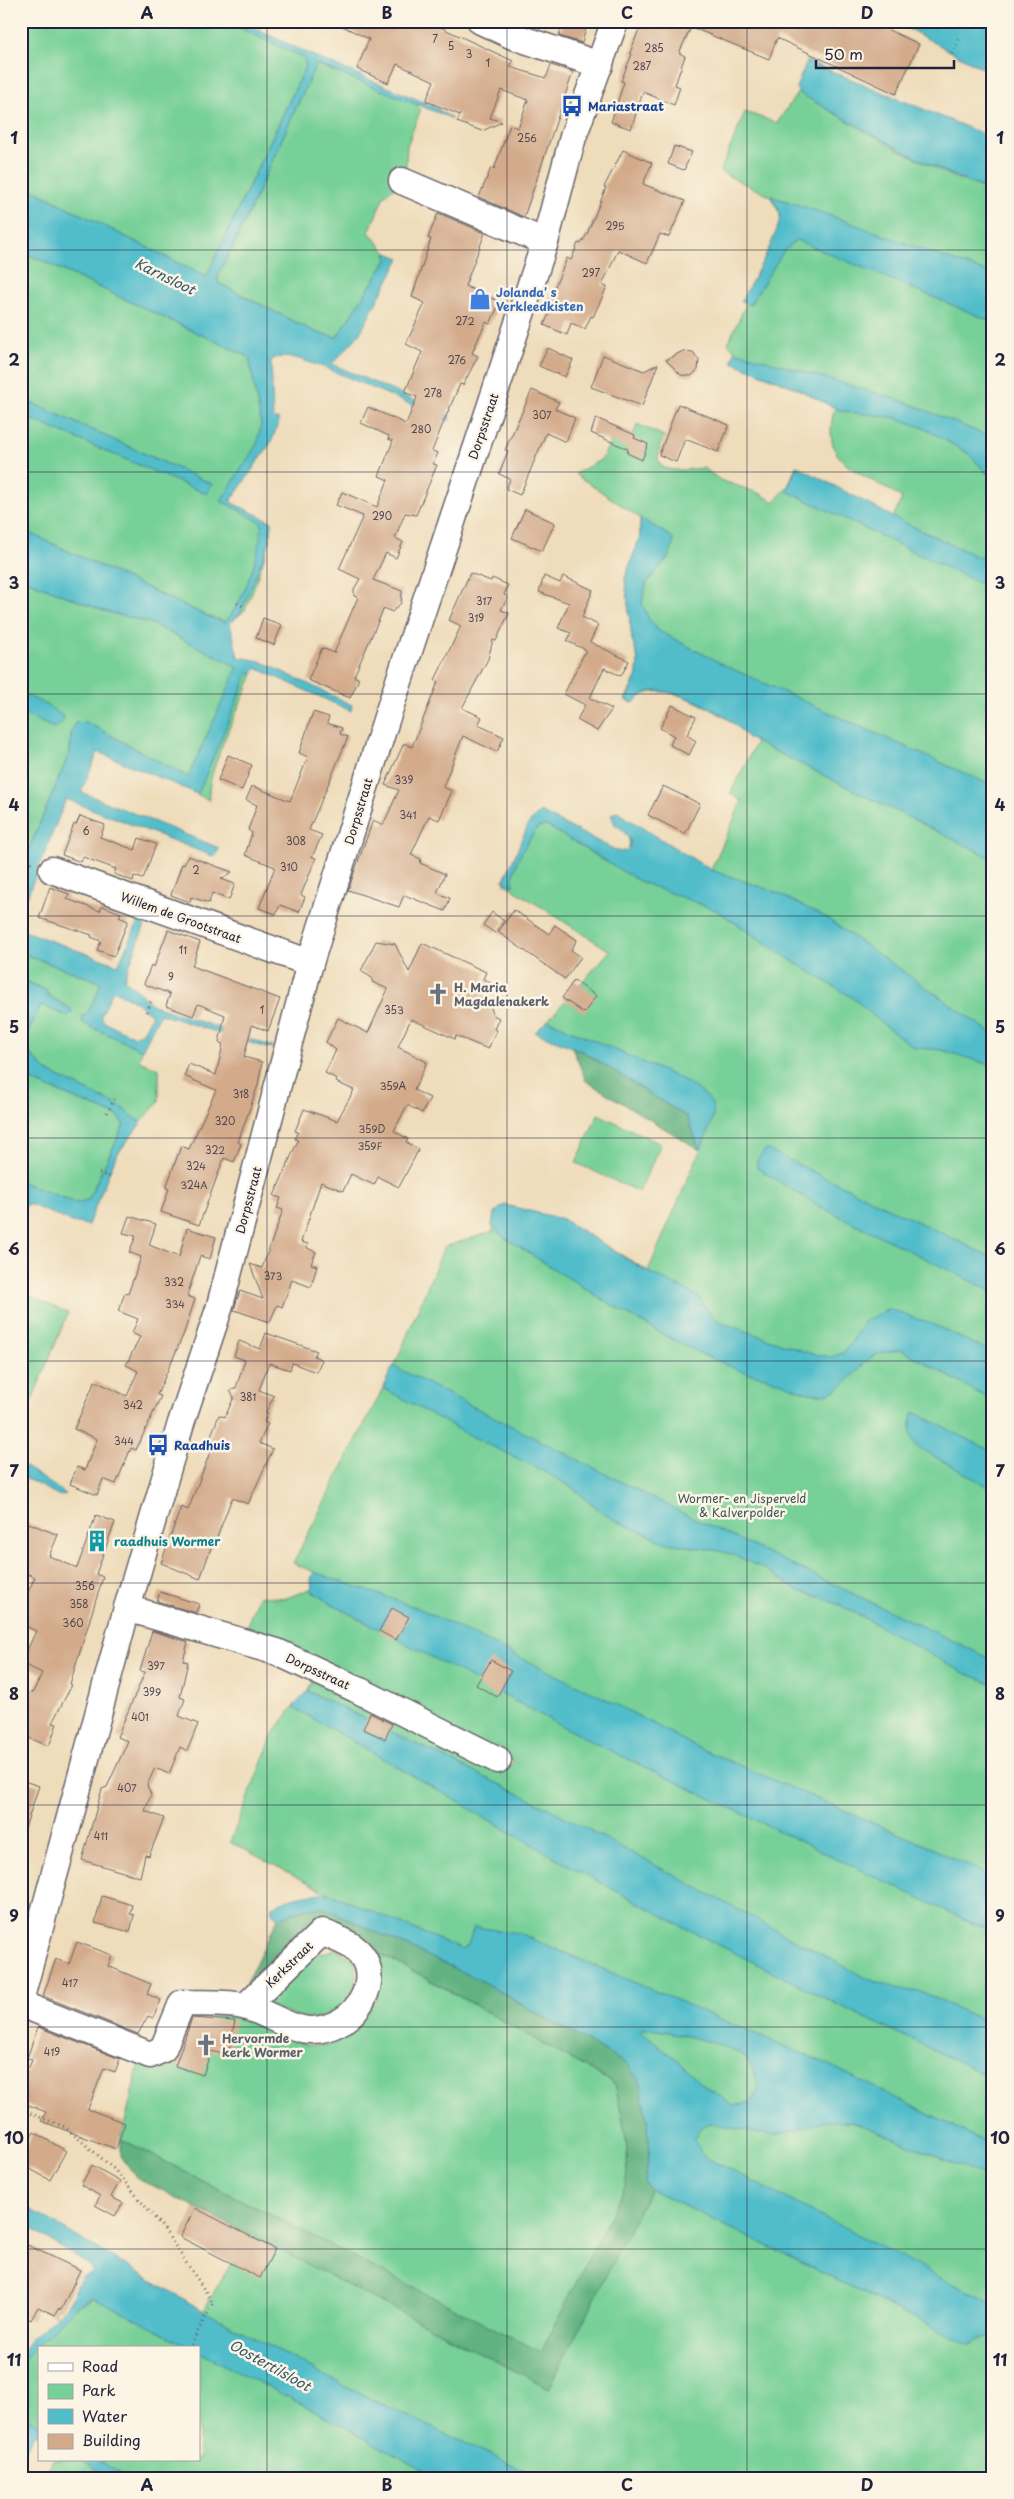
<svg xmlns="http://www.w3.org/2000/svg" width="1014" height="2499" viewBox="0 0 1014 2499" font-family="'Playpen Sans',sans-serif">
  <rect width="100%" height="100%" fill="#fcf5e5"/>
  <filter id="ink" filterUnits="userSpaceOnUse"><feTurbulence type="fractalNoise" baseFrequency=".02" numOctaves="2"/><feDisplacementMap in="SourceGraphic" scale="10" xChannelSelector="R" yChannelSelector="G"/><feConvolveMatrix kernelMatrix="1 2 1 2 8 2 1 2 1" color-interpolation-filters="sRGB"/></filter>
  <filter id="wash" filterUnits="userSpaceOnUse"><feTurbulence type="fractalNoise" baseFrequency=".0096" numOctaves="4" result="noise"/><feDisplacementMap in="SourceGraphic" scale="20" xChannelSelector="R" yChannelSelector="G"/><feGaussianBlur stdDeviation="1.12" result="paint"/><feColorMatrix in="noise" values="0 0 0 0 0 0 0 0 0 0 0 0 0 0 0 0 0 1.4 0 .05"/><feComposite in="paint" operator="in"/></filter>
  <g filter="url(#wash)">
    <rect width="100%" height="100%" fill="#eedcba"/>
    <g fill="#76d097" stroke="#4c7969">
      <polygon points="21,21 225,21 304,58 306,66 206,277 21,184"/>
      <polygon points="316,64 417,104 420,111 407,146 405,178 384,196 369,232 387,253 387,260 337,337 317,333 218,283 218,274 235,243"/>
      <path d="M 798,92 L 897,149 L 956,178 L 993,192 L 993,2478 L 44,2478 L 53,2460 L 199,2460 L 199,2348 L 39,2348 L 39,2435 L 21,2425 L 21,2362 L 47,2333 L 75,2308 L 92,2298 L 117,2264 L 203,2311 L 248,2234 L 549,2388 L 648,2192 L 639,2079 L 303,1909 L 280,1918 L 291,1898 L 328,1893 L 230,1842 L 273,1734 L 295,1704 L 505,1813 L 515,1792 L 308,1691 L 314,1676 L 506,1772 L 514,1761 L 277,1643 L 244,1634 L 258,1596 L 287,1598 L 312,1588 L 312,1591 L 331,1604 L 496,1690 L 318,1574 L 293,1563 L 394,1367 L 444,1247 L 494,1231 L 492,1226 L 494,1213 L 505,1205 L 562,1219 L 648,1271 L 705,1139 L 650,1091 L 616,1075 L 574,1049 L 577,1042 L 548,1020 L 610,951 L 505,884 L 504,880 L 507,872 L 542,821 L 606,862 C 622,857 636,852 626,833 L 711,870 L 742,801 L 730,794 L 756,743 C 746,737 739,727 729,720 C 710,708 669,684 645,694 C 641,695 637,700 633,703 L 625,700 L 637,675 L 638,659 L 632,639 L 625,578 L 640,537 L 640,518 L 575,474 L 602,459 L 611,441 L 629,447 L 637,424 L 664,436 C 645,478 676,470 704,468 L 720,480 L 761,494 L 774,502 L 788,486 L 796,466 L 893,517 L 902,498 C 863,471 817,467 835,408 L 794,387 L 732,362 L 735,351 L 728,343 L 787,217 L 779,212 L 770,196 L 720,172 L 745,112 L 777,123 Z"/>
      <polygon points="21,251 249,357 260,354 270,443 230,502 272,522 270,541 252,593 245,610 230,623 209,617 21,529 21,415 211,484 21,398"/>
      <path d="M 21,578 L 104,611 L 150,623 L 253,674 C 242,702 205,773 209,800 L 71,732 L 70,752 L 21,868 Z"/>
      <polygon points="21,953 100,982 100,988 83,1023 142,1050 139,1061 159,1069 159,1101 141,1123 121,1107 46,1071 22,1045 41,1005 67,1016 71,1009 49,996 45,990 21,979"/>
      <polygon points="21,1074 25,1078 118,1116 124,1125 88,1200 76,1203 21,1182"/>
      <polygon points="598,1114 661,1144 639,1192 576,1163"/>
      <polygon points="21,1292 68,1313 32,1400 21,1395"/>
      <path d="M 362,1945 L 419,1974 L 615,2084 C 622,2118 632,2153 625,2187 L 541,2353 L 121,2139 L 139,2063 L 157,2069 L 177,2061 L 193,2010 L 257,2021 L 284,2036 L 306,2045 L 328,2045 L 358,2027 L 377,1997 Z"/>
      <path d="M 337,1950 L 354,1959 C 355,1964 357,1969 357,1974 C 357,1997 331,2021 309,2019 C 294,2018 278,2009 265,2004 L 319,1953 Z"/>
    </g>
    <g fill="#60b280" stroke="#416a5e">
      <polygon points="572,1047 582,1051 687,1117 700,1150 586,1081"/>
      <path d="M 322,1907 L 478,1979 L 626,2064 L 639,2079 L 647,2119 L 650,2148 L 645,2183 L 650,2189 L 549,2388 L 136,2177 L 121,2156 L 121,2139 L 541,2352 L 625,2187 C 632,2153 622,2118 615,2084 L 419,1974 L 362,1945 L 321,1920 L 307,1924 L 288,1949 L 240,1995 L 278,1918 L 303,1909 Z"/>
    </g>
    <g fill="#51bdcb" stroke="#3a7083" fill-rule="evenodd">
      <path d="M 225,21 L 239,21 L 318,58 L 433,106 L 451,118 L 316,64 L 235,243 L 218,274 L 218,283 L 317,333 L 337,337 L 387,260 L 387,253 L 400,258 L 359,335 L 332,364 L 450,416 L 449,421 L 326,368 L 296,358 L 278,357 L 271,360 L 273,418 L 279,420 L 272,441 L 230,502 L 272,522 L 270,541 L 240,614 L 230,623 L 238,657 L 260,661 L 352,705 L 351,711 L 256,668 L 253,674 L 249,672 L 198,794 L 98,752 L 81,792 L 219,848 L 215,857 L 66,799 L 21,912 L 21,868 L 70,752 L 72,730 L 75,723 L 86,722 L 188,777 L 238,667 L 150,623 L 104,611 L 21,578 L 21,529 L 209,617 L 225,622 C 245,601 260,552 262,523 L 221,501 L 257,444 L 261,424 L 249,357 L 21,251 L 21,184 L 206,277 L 306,66 L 304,58 Z"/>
      <polygon points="894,21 993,21 993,74"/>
      <path d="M 807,61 L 993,138 L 993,192 C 925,166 863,129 799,93 L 796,88 Z"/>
      <path d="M 770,196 C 845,218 918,250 993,274 L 993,322 L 796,240 L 783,252 L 750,305 L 741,301 C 750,285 780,232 780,216 C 780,208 774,202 770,196 Z"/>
      <polygon points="735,351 906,402 983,434 993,439 993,480 969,454 924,428 896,418 841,411 794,387 732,362"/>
      <polygon points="21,398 212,484 207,494 21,415"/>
      <polygon points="797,466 893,517 993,564 993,590 787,491"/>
      <path d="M 640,518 L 673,538 L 673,546 L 668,558 L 646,584 L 642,603 L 649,619 L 659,631 L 728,667 L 993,786 L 993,859 L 748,738 C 743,733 737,726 732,722 C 715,708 667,684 646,693 C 641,695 637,700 633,703 L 626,700 L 637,675 L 638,659 L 632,639 L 625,578 L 640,537 Z"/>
      <polygon points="21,693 47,705 64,717 62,723 54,728 21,713"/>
      <path d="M 540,812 L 619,852 L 628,850 L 631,841 L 621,828 L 615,825 L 611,814 L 617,812 L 711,870 L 773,891 L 825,917 L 993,1034 L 993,1066 L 942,1050 L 915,1048 L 884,1025 L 853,998 L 789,959 L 716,910 L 641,882 L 547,826 L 538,827 C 526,845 512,863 513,886 L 504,881 L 529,823 Z"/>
      <path d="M 139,920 L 145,925 L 124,979 L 153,1005 L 273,1047 L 266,1048 L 160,1014 L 142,1050 L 83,1023 L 82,1016 L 86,1015 C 91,1006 100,992 100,982 L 21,953 L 21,930 L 118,965 ZM 113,990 L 136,1002 L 152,1015 L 143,1032 L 133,1036 L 104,1022 L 101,1016 Z"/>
      <polygon points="21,979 45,990 49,996 71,1009 72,1013 67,1016 41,1005 22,1045 46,1071 121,1107 141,1123 116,1156 88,1225 72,1222 29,1204 21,1208 21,1182 76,1203 88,1200 124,1125 118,1116 25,1078 21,1074"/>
      <path d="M 548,1020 L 681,1079 C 723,1104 718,1108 700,1150 L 687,1117 L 582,1051 L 535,1032 Z"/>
      <polygon points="766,1149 993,1258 993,1292 817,1205 757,1168 757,1160"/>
      <path d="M 505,1205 L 562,1219 L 648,1272 L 698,1296 L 712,1317 L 725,1324 L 809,1353 L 831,1357 L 843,1353 L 852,1342 L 863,1322 L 889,1309 L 934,1325 L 993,1353 L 993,1401 L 902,1350 C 892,1351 881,1352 872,1357 C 856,1368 844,1394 821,1394 C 804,1395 790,1385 774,1380 C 764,1376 752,1375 742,1371 C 657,1339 580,1284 503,1237 L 492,1225 L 495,1212 Z"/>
      <polygon points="393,1366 683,1513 993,1660 993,1684 962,1672 852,1611 823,1598 799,1591 766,1570 734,1555 719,1551 667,1543 618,1522 603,1513 574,1489 547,1473 467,1434 383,1388"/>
      <path d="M 914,1412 L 993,1452 L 993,1489 L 917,1447 C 909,1434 909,1427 914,1412 Z"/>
      <polygon points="21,1464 66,1494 60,1496 21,1476"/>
      <polygon points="314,1572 418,1608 606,1699 699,1748 934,1849 993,1877 993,1933 590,1741 331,1604 312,1591 311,1579"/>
      <polygon points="308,1691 550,1809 868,1979 896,1988 924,1993 993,2025 993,2078 859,2015 695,1933 573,1868 293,1707"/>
      <path d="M 329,1893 L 463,1950 L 468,1945 L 474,1927 L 518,1933 L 827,2064 L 993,2146 L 993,2180 L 852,2121 L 815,2123 L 794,2131 L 774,2135 L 724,2127 L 710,2123 L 701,2127 L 695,2139 L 703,2156 L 993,2304 L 993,2340 L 985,2337 L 970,2345 L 650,2189 L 645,2183 L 650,2148 L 647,2119 L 639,2079 L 626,2064 L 478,1979 L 322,1907 L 303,1909 L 278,1918 L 272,1913 L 271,1908 C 288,1896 309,1894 329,1893 ZM 641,2029 C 661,2028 725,2044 742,2055 C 753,2063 756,2077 759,2089 L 752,2102 L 732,2106 L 723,2098 L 701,2084 L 679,2061 L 640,2031 Z"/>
      <path d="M 21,2204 L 204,2311 L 346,2387 L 540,2478 L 436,2478 L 325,2416 L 199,2352 L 199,2348 L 191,2348 L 93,2297 L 78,2305 L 21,2362 C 21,2338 54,2323 67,2305 C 73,2297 77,2286 81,2277 L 94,2272 L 90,2266 L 21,2221 Z"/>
      <polygon points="21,2414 39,2424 39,2435 36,2434 21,2454 21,2444 30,2431 21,2425"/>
      <polygon points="82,2460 98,2460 128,2478 107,2478"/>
    </g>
    <g id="blocks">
      <g fill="#d3ab8b">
        <polygon points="332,21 427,21 513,61 510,67 546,78 551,65 573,72 524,217 479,197 491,168 494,169 510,125 518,128 528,100 501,90 490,118 502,122 482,131 457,122 460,115 426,101 434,81 397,64 388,83 357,69 369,39"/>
        <polygon points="563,21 588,21 582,43 559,36"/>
        <polygon points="642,21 869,21 919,44 896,94 777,38 769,59 691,27 679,53 685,56 675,85 680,87 674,105 643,92 631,129 611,122 624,82 621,81 632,54 630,53"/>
        <polygon points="674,146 692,152 684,170 668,164"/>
        <polygon points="623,150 652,163 643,184 685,201 669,237 660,234 647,263 618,250 602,285 607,287 593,317 591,316 585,329 571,323 567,335 544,325 555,300 550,298 567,258 571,260 578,243 581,244 587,234 606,188 604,187"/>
        <polygon points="438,213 485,233 465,286 500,302 490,324 486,322 479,337 472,353 478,356 463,385 460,384 444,421 432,451 438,453 433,464 437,465 416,515 405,513 395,538 403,542 396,558 386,553 373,580 402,591 401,603 392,612 384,608 354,676 359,679 350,698 308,680 322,648 334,653 358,597 354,596 354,589 360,579 339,569 363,516 336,505 342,492 377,507 388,480 379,476 393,441 388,439 389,436 361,423 368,407 406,424 417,397 405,392 422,352 406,344 425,303 412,297 431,239 428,238"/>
        <polygon points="548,348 573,360 565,377 539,366"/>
        <polygon points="683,351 693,352 699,360 698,370 691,376 681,375 666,360"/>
        <polygon points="603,355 644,371 658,364 642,406 591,387"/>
        <polygon points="532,390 559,402 555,409 575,418 566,442 546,433 520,495 506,489 510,479 499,474 508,451 505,450"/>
        <polygon points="678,404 729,425 718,452 685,439 676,462 659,455"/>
        <polygon points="596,418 635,435 634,438 648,444 642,460 627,453 628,449 591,433"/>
        <polygon points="525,509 555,523 542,551 512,538"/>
        <polygon points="470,573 491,581 492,578 508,585 504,595 508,597 501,610 509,613 496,641 493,640 488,659 462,708 482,717 478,725 504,737 497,752 463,736 443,787 452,791 439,820 429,816 411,855 421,859 420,863 445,874 437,893 450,898 445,911 404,895 399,907 348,890 373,820 383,825 399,790 385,785 404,743 412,747 438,682 435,680 461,626 449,620"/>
        <polygon points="544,576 560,583 563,576 593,590 582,617 598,625 590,642 629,661 621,676 604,668 590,698 612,709 597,731 577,720 585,705 564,694 586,650 567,641 571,633 558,628 569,603 539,592"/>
        <polygon points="263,618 282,625 274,645 256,638"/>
        <polygon points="672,705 696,717 687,735 696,741 689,755 670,745 674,736 660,728"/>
        <polygon points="313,712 329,717 327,723 342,728 340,734 348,737 309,830 322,835 312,857 316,858 301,895 305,897 299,912 280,905 276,914 259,908 275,867 245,855 252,833 248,830 257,805 246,800 252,786 290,801 308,757 299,753"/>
        <polygon points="228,755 252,765 242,790 218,780"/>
        <polygon points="663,786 700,804 685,834 648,815"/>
        <polygon points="80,816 105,825 100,837 135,850 139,838 156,844 143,879 134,876 133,881 114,874 116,869 83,857 81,862 62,855 74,824 76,825"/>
        <polygon points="188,856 232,872 221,879 235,884 229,900 212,893 209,903 191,897 190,902 171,895 182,864 184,865"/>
        <polygon points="50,887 69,894 67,899 100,911 102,906 121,913 119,917 128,921 114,956 97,950 101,941 91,937 92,935 39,918"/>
        <polygon points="514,910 549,934 555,925 577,940 571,950 581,957 565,979 498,932"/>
        <polygon points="492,912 504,921 495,933 483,925"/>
        <polygon points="168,930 200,942 192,966 280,999 268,1031 252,1025 244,1057 262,1062 258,1085 238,1142 241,1144 234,1162 224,1158 199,1225 161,1212 169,1189 166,1188 181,1146 189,1149 216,1090 184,1076 189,1064 216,1075 223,1044 219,1043 225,1015 198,1004 193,1016 166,1006 170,994 144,984 151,965 154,967"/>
        <polygon points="376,941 395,944 409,972 422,943 486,972 483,979 490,982 484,995 489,1000 493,1015 499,1018 494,1029 497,1030 488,1049 456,1036 455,1039 411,1019 398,1047 427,1062 414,1090 430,1098 422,1113 407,1105 394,1131 408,1139 406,1142 419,1149 399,1187 378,1177 374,1185 351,1174 343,1191 321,1182 301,1242 308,1244 307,1248 316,1252 311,1264 317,1266 311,1287 292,1280 282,1307 277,1305 270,1322 234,1310 237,1300 240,1291 263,1299 250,1264 262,1268 283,1210 277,1208 281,1198 274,1196 298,1140 295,1139 298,1132 295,1131 304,1109 337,1121 354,1090 336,1082 337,1079 325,1073 336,1050 326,1042 338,1018 368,1033 388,989 372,982 372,978 361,971"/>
        <polygon points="574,980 596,996 584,1013 562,998"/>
        <polygon points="129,1216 156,1224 149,1245 179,1257 187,1228 216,1237 210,1259 200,1256 187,1296 195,1299 184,1333 157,1395 161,1396 136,1450 131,1448 116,1484 103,1479 97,1495 70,1484 77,1467 85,1470 97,1439 74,1429 95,1381 127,1396 138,1371 126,1365 140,1337 132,1333 138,1319 118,1311 125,1293 128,1294 141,1257 129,1252 136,1236 123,1233"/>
        <polygon points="266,1333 317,1351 314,1356 322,1360 316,1372 292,1363 290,1370 269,1363 259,1390 274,1396 266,1412 268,1413 264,1422 268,1424 259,1443 273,1449 248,1504 232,1498 216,1540 214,1539 200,1579 161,1563 181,1507 188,1510 212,1447 207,1446 219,1415 225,1417 234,1397 230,1391 236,1388 245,1360 234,1356 239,1341 260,1349"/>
        <polygon points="96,1515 115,1522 96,1574 103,1577 70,1684 72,1685 52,1723 57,1724 49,1746 21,1735 21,1696 33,1692 42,1673 21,1663 36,1631 21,1624 21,1607 35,1577 21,1571 21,1520 58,1535 49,1556 77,1568"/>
        <polygon points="160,1592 199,1604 196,1613 157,1601"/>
        <polygon points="392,1608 409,1617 396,1640 379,1631"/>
        <polygon points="152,1631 188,1642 183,1661 188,1662 180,1697 185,1699 179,1716 198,1724 187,1751 180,1747 169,1774 155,1768 147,1785 151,1795 145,1811 164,1818 149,1856 145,1855 140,1877 82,1860 102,1789 107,1787 128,1741 117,1737 145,1672 140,1671"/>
        <polygon points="491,1660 511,1671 497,1697 476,1685"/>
        <polygon points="370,1713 392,1724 385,1739 363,1729"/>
        <polygon points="21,1780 39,1786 24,1831 21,1830"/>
        <polygon points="102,1896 132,1905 130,1914 134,1915 130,1932 95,1923"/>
        <polygon points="77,1942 112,1955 108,1966 151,1984 147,1994 161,2000 153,2018 148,2016 138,2034 43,1996 56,1959 69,1964"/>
        <polygon points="192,2018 235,2021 228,2055 211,2051 203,2075 175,2066"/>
        <polygon points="38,2027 120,2059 115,2072 104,2068 88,2109 125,2123 116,2149 41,2121 46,2112 21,2102 21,2086 32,2060 27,2058"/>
        <polygon points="34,2132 66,2151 50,2180 21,2164 21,2156"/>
        <polygon points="92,2165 120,2181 111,2197 123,2203 115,2216 95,2205 100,2196 81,2185"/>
        <polygon points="195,2208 275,2249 260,2278 180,2237"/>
        <polygon points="21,2242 80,2270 61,2310 58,2309 55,2315 38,2307 31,2320 21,2315"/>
      </g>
    </g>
  </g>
  <g filter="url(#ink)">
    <use href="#blocks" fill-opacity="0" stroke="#696367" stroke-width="1"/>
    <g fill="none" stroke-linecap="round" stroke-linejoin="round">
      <g stroke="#696367" stroke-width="29">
        <g id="minor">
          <polyline points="481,21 513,36 600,65"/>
          <polyline points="402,181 545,242"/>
          <polyline points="52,870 310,963"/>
          <polyline points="127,1608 277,1652 356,1689 498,1760"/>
          <polyline points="21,1997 127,1608 181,1423 219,1309 310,963 386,720 545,242 573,137 615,21"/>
          <path d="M 21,2004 L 150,2055 L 163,2049 L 182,2003 C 201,2004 229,2002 247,2007 C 280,2017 302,2043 340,2022 C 366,2008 382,1968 353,1947 C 344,1941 332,1937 322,1932 L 246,2006"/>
        </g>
      </g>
      <g stroke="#696367" stroke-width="3" stroke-dasharray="1 4" stroke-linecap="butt">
        <polyline points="952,54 959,39"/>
        <polyline points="237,603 245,607"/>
        <polyline points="21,859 33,863"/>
        <polyline points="147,1012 151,1001"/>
        <polyline points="107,1113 114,1099"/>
        <polyline points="99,1173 110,1177"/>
        <polyline points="21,2110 65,2127 114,2169 164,2229 213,2303 189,2348"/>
      </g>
      <use href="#minor" stroke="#fff" stroke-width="26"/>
    </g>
  </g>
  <path fill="none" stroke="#22223b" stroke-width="1" stroke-opacity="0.55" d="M 267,21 L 267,2478M 507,21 L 507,2478M 747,21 L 747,2478M 21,250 L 993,250M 21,472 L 993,472M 21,694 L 993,694M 21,916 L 993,916M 21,1138 L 993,1138M 21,1361 L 993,1361M 21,1583 L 993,1583M 21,1805 L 993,1805M 21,2027 L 993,2027M 21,2249 L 993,2249"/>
  <defs>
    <g id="bus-bare" transform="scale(1.725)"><path d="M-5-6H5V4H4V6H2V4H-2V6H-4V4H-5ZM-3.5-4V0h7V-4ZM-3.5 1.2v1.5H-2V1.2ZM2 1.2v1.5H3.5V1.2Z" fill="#1a4fb4" stroke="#fcf5e5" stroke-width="2.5" paint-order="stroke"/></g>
    <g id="shop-bare" transform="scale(1.725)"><path d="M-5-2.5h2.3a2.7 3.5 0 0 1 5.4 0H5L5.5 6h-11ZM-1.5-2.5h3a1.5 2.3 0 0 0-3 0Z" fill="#3f7fe0" stroke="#fcf5e5" stroke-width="2.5" paint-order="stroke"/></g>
    <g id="church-bare" transform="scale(1.725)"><path d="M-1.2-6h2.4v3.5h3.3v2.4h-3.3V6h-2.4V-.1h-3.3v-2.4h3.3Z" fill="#6b7280" stroke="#fcf5e5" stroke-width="2.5" paint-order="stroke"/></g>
    <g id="building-bare" transform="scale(1.725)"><path d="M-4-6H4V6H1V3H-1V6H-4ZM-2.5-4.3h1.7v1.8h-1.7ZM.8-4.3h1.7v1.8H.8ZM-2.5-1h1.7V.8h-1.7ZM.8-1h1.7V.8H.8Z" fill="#0f9aa8" stroke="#fcf5e5" stroke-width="2.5" paint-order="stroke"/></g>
  </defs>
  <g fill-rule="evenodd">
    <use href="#bus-bare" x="572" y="106"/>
    <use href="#shop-bare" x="480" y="299"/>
    <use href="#church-bare" x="438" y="994"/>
    <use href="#bus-bare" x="158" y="1445"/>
    <use href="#building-bare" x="97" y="1541"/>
    <use href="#church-bare" x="206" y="2045"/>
  </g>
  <g text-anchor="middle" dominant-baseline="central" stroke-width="5" stroke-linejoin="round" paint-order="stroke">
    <g font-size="10" fill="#4e444f">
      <text x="435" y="38">7</text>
      <text x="451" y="45">5</text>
      <text x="654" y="47">285</text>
      <text x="469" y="53">3</text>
      <text x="488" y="62">1</text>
      <text x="642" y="65">287</text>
      <text x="527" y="137">256</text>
      <text x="615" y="225">295</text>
      <text x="591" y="272">297</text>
      <text x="465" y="320">272</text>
      <text x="457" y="359">276</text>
      <text x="433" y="392">278</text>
      <text x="542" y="414">307</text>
      <text x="421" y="428">280</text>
      <text x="382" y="515">290</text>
      <text x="484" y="600">317</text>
      <text x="476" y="617">319</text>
      <text x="404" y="779">339</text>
      <text x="408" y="814">341</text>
      <text x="86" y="830">6</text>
      <text x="296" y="840">308</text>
      <text x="289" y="866">310</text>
      <text x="196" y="869">2</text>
      <text x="183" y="949">11</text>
      <text x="171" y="976">9</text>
      <text x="262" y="1009">1</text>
      <text x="394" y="1009">353</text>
      <text x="393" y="1085">359A</text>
      <text x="241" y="1093">318</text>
      <text x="225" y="1120">320</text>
      <text x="372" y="1128">359D</text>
      <text x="370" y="1145">359F</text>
      <text x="215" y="1149">322</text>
      <text x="196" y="1165">324</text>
      <text x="194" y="1184">324A</text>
      <text x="273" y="1275">373</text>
      <text x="174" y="1281">332</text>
      <text x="175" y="1303">334</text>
      <text x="248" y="1396">381</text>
      <text x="133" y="1404">342</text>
      <text x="124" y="1440">344</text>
      <text x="85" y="1585">356</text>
      <text x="79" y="1603">358</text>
      <text x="73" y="1622">360</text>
      <text x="156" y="1665">397</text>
      <text x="152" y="1691">399</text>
      <text x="140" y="1716">401</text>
      <text x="127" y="1787">407</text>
      <text x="101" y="1835">411</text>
      <text x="70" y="1982">417</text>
      <text x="52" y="2051">419</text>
    </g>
    <g font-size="12" font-weight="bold" fill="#164399" stroke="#fcf5e5" text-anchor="start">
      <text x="588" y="106">Mariastraat</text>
      <text x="174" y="1445">Raadhuis</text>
    </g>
    <g font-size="12" font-weight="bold" fill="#366cbe" stroke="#fcf5e5" text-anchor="start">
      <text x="496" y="292">Jolanda' s<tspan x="496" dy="14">Verkleedkisten</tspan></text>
    </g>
    <g font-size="12" fill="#22223b" stroke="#fcf5e5">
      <text transform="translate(483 426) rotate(-71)">Dorpsstraat</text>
      <text transform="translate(358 811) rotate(-73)">Dorpsstraat</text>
      <text transform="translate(181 917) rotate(20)">Willem de Grootstraat</text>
      <text transform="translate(248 1200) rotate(-75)">Dorpsstraat</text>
      <text transform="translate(318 1671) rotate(25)">Dorpsstraat</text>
      <text transform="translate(289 1964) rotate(-44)">Kerkstraat</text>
    </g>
    <g font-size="12" font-weight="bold" fill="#5b616d" stroke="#fcf5e5" text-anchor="start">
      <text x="454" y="987">H. Maria<tspan x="454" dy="14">Magdalenakerk</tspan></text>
      <text x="222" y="2038">Hervormde<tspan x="222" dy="14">kerk Wormer</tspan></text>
    </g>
    <g font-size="12" fill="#3b5657" stroke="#fcf5e5">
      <text x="742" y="1498">Wormer- en Jisperveld<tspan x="742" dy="14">&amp; Kalverpolder</tspan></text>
    </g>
    <g font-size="12" font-weight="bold" fill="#0d838f" stroke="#fcf5e5" text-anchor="start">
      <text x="114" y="1541">raadhuis Wormer</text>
    </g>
    <g font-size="14" font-style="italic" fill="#32586d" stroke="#fcf5e5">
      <text transform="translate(165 276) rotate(26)">Karnsloot</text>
      <text transform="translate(270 2365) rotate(29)">Oostertilsloot</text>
    </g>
  </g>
  <rect width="1014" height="2499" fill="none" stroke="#fcf5e5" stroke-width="55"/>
  <rect x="38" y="2346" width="162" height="115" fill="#fcf5e5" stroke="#a5a1a1"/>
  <rect x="48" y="2363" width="25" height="8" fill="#ffffff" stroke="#a5a1a1"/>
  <text x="82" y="2372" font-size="15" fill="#22223b">Road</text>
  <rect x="48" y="2384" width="25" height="15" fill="#76d097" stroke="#a5a1a1"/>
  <text x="82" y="2396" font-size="15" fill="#22223b">Park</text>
  <rect x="48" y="2409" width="25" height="15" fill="#51bdcb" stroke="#a5a1a1"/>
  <text x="82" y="2422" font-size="15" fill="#22223b">Water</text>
  <rect x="48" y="2434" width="25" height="15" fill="#d3ab8b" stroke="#a5a1a1"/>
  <text x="82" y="2446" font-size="15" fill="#22223b">Building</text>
  <path d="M816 60v8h138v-8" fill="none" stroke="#22223b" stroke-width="2.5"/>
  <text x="824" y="60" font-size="15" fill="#22223b" stroke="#fcf5e5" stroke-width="4" paint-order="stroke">50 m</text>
  <rect x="28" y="28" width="958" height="2444" fill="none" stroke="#22223b" stroke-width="2"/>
  <g font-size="16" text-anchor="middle" font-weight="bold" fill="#22223b">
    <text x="147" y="19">A</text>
    <text x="387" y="19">B</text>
    <text x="627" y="19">C</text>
    <text x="867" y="19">D</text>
    <text x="14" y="144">1</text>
    <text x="1000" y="144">1</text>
    <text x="14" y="366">2</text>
    <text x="1000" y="366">2</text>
    <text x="14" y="589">3</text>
    <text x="1000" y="589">3</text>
    <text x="14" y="811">4</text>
    <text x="1000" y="811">4</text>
    <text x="14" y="1033">5</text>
    <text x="1000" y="1033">5</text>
    <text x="14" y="1255">6</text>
    <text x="1000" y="1255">6</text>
    <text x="14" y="1477">7</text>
    <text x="1000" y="1477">7</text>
    <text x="14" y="1700">8</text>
    <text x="1000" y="1700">8</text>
    <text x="14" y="1922">9</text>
    <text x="1000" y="1922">9</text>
    <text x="14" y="2144">10</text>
    <text x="1000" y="2144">10</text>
    <text x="14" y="2366">11</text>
    <text x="1000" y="2366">11</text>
    <text x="147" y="2491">A</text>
    <text x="387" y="2491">B</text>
    <text x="627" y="2491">C</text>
    <text x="867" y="2491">D</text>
  </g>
</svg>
